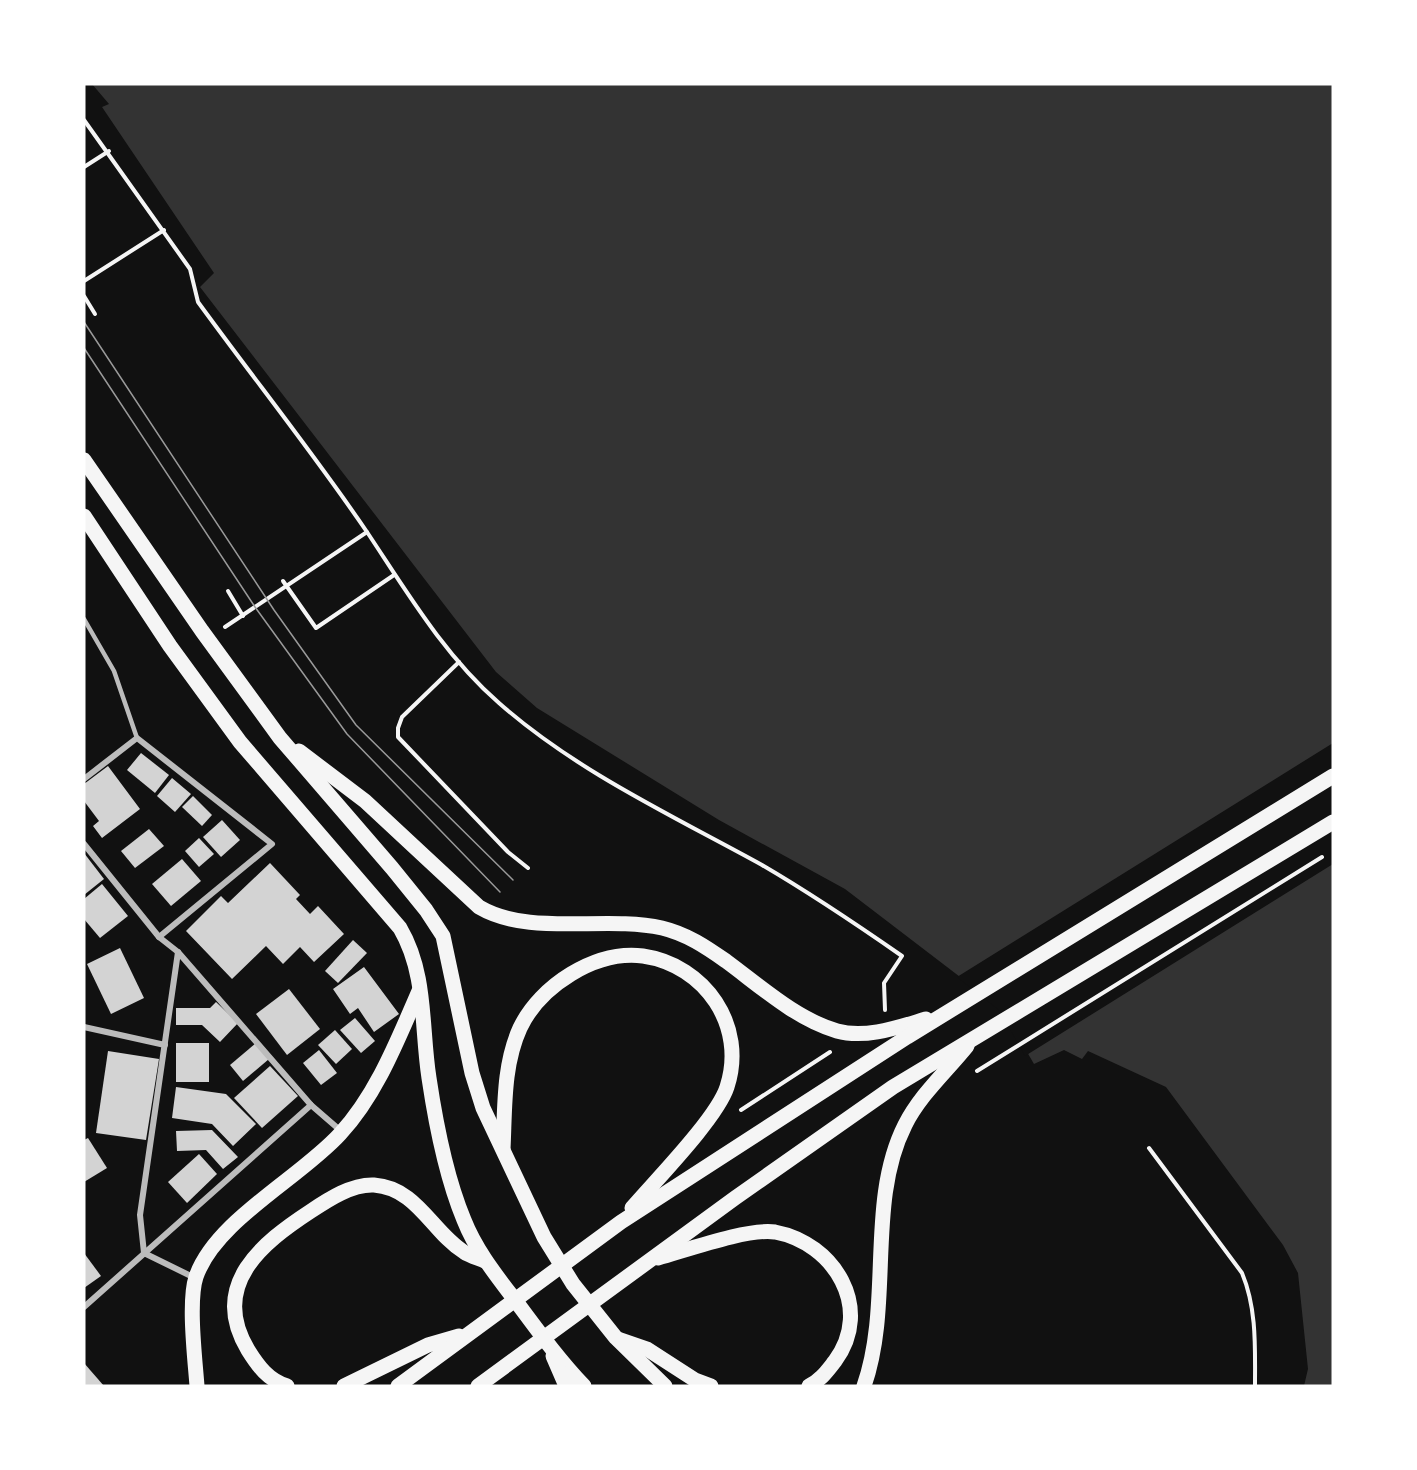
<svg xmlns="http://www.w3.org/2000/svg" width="1417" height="1470" viewBox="0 0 1417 1470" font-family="Raleway,sans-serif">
  <rect width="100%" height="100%" fill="#111"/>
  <polygon fill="#333" points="92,84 1333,84 1333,1386 1304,1386 1308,1369 1298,1273 1283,1245 1166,1087 1088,1051 1082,1059 1064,1050 1034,1064 1002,1009 845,889 719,820 537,708 496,672 200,287 214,273 102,107 109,104"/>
  <polygon fill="#111" points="1333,743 1333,864 1025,1056 1000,1011 957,977"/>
  <g fill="#d3d3d3">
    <polygon points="141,753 169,775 155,793 127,770"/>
    <polygon points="108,766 140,809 102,838 93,826 99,821 84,801 84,784"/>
    <polygon points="172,778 191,794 175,812 157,796"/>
    <polygon points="193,796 212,815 202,826 182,807"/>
    <polygon points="222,820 240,840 221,857 203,837"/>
    <polygon points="149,829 164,846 135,868 121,851"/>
    <polygon points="199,838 214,854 199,867 185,851"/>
    <polygon points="84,853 104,879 84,895"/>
    <polygon points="182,859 201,881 171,906 152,884"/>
    <polygon points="270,863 300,895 296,899 310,914 318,906 344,934 314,962 300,947 283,964 266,946 232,979 186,931 221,896 228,903"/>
    <polygon points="102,884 128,916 100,938 84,919 84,899"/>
    <polygon points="353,940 367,953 338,983 325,971"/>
    <polygon points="120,948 144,998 111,1014 87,964"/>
    <polygon points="364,967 399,1014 374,1032 358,1008 350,1014 333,989"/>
    <polygon points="289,989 320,1029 287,1055 256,1014"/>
    <polygon points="216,1002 238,1023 220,1042 202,1025 176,1025 176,1008 210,1008"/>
    <polygon points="355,1018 375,1041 361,1053 340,1030"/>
    <polygon points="335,1030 352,1049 336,1064 318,1045"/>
    <rect x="176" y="1043" width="33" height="39"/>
    <polygon points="256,1043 269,1059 243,1081 230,1065"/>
    <polygon points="319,1050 337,1073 321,1085 303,1063"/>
    <polygon points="108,1051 159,1059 146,1140 96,1133"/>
    <polygon points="270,1066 298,1096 262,1128 234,1098"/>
    <polygon points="176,1087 226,1094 256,1124 233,1146 212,1124 172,1118"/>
    <polygon points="212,1130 238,1157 223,1169 206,1150 177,1151 176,1131"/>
    <polygon points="88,1138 107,1168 84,1182 84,1140"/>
    <polygon points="199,1154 217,1174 187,1203 168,1182"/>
    <polygon points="84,1253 101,1276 84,1288"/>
    <polygon points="84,1363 104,1386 84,1386"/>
  </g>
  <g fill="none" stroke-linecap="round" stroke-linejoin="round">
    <g stroke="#f5f5f5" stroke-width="4">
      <path d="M 84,120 L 190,269 L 198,302 C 254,379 314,454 367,532 C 407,592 444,655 499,703 C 576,771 673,816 762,865 C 810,893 856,924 902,956 L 884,983 L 885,1010"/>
      <polyline points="84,167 109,151"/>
      <polyline points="84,281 164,230"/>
      <polyline points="84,296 95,314"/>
      <polyline points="283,581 316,628 394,575"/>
      <polyline points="228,591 243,616"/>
      <polyline points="225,627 367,532"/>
      <polyline points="459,662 402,717 398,728 398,737 508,852 528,868"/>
      <polyline points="977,1071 1322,857"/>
      <polyline points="741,1110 830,1052"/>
      <path d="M 1149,1148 L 1242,1273 C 1257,1309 1255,1348 1255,1386"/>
    </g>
    <polyline stroke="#bcbcbc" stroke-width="4.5" points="84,619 114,671 137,738"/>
    <g stroke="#bcbcbc" stroke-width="6">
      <polyline points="84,779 137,738 272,844 159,937"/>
      <polyline points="84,844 159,937 178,952 311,1105 341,1131"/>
      <polyline points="178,952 140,1215 144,1253 195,1278"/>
      <polyline points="84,1027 165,1045"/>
      <polyline points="84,1307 311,1105"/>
    </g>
    <g stroke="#f5f5f5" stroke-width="15">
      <polyline points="84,460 202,631 280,738 392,868 426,910 443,936 472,1073 483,1108 544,1237 573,1284 616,1338 665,1386"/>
      <path d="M 84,516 L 170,646 L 240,742 L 400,928 C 427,974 421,1027 429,1078 C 436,1125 446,1177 464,1220 C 477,1253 500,1280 521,1308 C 541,1335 561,1362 584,1386"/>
      <path d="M 299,751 L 365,801 L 479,907 C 530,937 604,915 662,928 C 687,934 706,947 726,961 C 760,986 796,1019 837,1031 C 866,1039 899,1027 926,1019"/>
      <path d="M 503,1149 C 505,1109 503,1065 520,1028 C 540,986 595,950 643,956 C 705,965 747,1026 727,1087 C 717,1118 656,1180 632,1208"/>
      <path d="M 658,1258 C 687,1250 748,1228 775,1232 C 834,1243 874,1308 835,1361 C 827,1371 821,1380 809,1386"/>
      <polyline points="618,1339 647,1349 695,1380 711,1386"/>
      <polyline points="553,1356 566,1386"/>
      <path d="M 197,1386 C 195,1359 188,1301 196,1277 C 215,1221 300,1178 340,1134 C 377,1094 398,1039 419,991"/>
      <path d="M 287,1386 C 268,1380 258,1366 248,1350 C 209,1285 262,1243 311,1211 C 329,1199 352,1184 374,1185 C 417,1188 432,1232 464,1252 C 470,1256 478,1258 485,1261"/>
      <polyline points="344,1386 428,1345 459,1336"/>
      <polyline points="398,1386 621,1222 907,1037 1333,776"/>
      <polyline points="478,1386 735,1198 893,1087 1333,822"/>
      <path d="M 864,1386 C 893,1303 866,1202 905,1125 C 920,1095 946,1072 967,1046"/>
    </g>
    <g stroke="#9a9a9a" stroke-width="1.5">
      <polyline points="84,322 274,610 356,725 513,880"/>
      <polyline points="84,348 255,607 347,734 500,892"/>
    </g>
  </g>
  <rect width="1417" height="1470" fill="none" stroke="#ffffff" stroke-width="171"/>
</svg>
